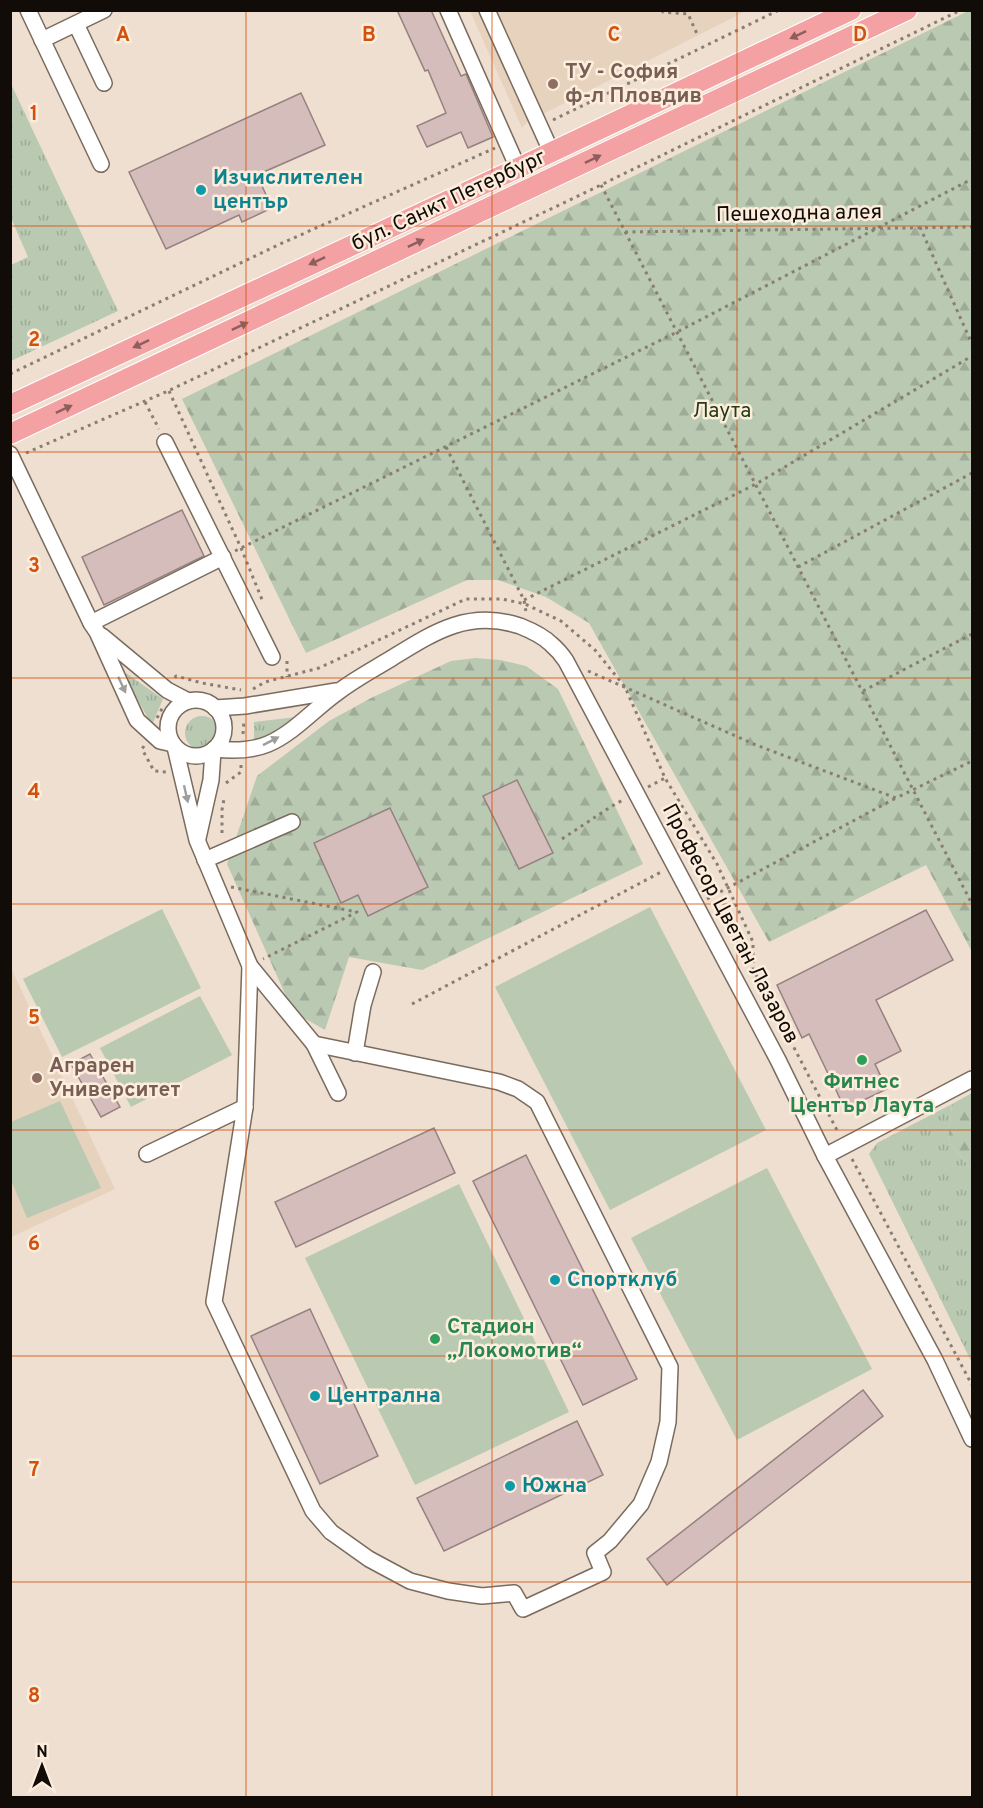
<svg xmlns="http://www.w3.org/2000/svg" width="983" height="1808" viewBox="0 0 983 1808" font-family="Overpass,sans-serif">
  <defs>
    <pattern id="grass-tufts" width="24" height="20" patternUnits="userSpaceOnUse" patternTransform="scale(1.5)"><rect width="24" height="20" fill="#b9c9b2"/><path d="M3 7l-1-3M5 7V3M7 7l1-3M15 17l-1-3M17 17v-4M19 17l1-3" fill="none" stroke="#9eab98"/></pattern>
    <pattern id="forest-firs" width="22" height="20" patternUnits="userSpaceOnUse" patternTransform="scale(1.5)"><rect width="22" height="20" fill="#b9c9b2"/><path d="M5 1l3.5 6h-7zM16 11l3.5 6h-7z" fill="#9eab98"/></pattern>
  </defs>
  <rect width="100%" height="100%" fill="#efdfd0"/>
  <g fill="#e7d2bd">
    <polygon points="470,11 746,11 527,122 522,128"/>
    <polygon points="10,966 115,1189 11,1237 10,1237"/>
  </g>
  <g fill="url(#grass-tufts)">
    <polygon points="11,84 118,311 11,361 11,265 28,257 11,218"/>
    <polygon points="126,673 163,699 152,725 125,678"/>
    <circle cx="202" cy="733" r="17"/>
    <polygon points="296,717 296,720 254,744 254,722"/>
    <polygon points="952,1104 948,1141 969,1166 972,1167 972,1363 869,1154 877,1143"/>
  </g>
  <g fill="url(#forest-firs)">
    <polygon points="968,11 972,11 972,952 926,865 769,942 589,623 546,597 498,580 467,580 306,653 182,399"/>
    <polygon points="476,658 500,660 526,666 558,689 643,864 422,970 349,957 325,1030 304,1018 286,996 227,864 257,776 329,721 371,698 451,661"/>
    <polygon points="972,1093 972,1167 969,1166 948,1141 952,1104"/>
  </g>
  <g fill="#b9c9b2">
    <polygon points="650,907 766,1130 610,1210 495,987"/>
    <polygon points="162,909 201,988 62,1057 23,979"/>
    <polygon points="200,996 232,1055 131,1107 100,1048"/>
    <polygon points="60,1101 101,1188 27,1218 11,1180 11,1122"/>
    <polygon points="767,1168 872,1369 737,1440 631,1238"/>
    <polygon points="459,1184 569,1412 415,1485 305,1258"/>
  </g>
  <g fill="#d5bdbc" stroke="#968080" stroke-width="1.5">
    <polygon points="397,10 431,10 461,76 466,74 493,137 468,148 461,132 427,147 417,126 446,113 428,70 425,71"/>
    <polygon points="301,93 325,145 257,175 272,208 242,222 239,215 166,249 129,172"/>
    <polygon points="182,510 204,556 104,605 82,557"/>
    <polygon points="517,780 553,853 519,869 483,796"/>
    <polygon points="390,808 428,887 368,916 358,895 341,903 314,843"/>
    <polygon points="926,910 953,960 876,1000 901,1051 875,1064 887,1089 845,1109 809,1034 802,1038 777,985"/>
    <polygon points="90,1054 120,1107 101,1117 71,1064"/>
    <polygon points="434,1128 455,1173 296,1247 275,1202"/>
    <polygon points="526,1155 637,1379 583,1405 473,1181"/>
    <polygon points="310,1309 378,1456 320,1484 251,1336"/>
    <polygon points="863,1390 883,1416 667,1585 647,1559"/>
    <polygon points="577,1421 603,1475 444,1551 417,1498"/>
  </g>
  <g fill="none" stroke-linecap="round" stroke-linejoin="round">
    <g stroke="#796b5d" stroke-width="18">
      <g id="minor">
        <polyline points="28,10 101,164"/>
        <polyline points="448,10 518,168"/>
        <polyline points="487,10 551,151"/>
        <polyline points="76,24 104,83"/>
        <polyline points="42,40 104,10"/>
        <polyline points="165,442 272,657"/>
        <polyline points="10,454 91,623 97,632 137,720 160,741 173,744"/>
        <polyline points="91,623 223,557"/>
        <polyline points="102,636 167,690 188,701"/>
        <circle cx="196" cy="728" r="28"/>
        <polyline points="215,708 245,706 336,691"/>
        <polyline points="175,747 197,840 250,966 314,1044 338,1093"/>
        <path d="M 214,749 C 232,751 251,751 268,744 C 294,733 315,708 338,692 C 355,679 374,669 392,658 C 434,632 469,609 520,626 C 530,630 543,636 551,644 C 557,649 562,655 566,661 L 778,1060 L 825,1156 L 935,1360 L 972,1439"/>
        <polyline points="198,838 211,780 213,751"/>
        <polyline points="205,860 292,822"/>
        <polyline points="250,966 245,1107 214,1302 313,1511 331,1532 369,1559 410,1581 448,1591 482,1596 514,1593 523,1609 603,1572 595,1553 610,1541 641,1504 659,1462 668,1422 670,1367 537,1102 518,1089 499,1082 314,1044"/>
        <polyline points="355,1053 363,1005 373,972"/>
        <polyline points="147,1154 245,1107"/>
        <polyline points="825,1156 972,1079"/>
      </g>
    </g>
    <g stroke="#fff" stroke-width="22">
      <g id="major">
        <polyline points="10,405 518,168 851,10"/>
        <polyline points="10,434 907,10"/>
      </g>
    </g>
    <g stroke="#897e74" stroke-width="3" stroke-dasharray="3 4.5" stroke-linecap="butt">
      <polyline points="662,10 663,12 688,14 698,36"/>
      <polyline points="553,120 779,10"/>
      <polyline points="601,185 972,904"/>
      <polyline points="920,227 972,344"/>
      <polyline points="625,232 972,227"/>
      <polyline points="10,374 278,245 495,148"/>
      <polyline points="169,391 241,548 263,602"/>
      <polyline points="145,402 159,429"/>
      <polyline points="446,447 524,600 526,612"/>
      <polyline points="26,453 168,391 576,197 961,10"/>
      <polyline points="235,551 677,332 972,179"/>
      <polyline points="798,567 972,473"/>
      <polyline points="524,600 756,484 972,356"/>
      <polyline points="287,661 287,677"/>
      <polyline points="588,671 756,745 896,798 972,761"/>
      <polyline points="175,678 176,676 202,683 241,690"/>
      <polyline points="253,689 265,682 319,668 466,599 502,599 525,604 561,621 595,650 625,687 665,778 717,864 753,942 753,969 838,1132"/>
      <polyline points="863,691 972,634"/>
      <polyline points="157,718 164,705"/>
      <polyline points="243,734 244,720"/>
      <polyline points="144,746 142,749 154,771 167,772"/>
      <polyline points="226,783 241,772 241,765"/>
      <polyline points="648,787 665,778"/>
      <polyline points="222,833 222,810 224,799"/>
      <polyline points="562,839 612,806 623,800"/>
      <polyline points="231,887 357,912 263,959"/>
      <polyline points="707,899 896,798"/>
      <polyline points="412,1004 663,871"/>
      <polyline points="852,1159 972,1385"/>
    </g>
    <use href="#minor" stroke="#fff" stroke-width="15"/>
    <use href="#major" stroke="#f4a1a3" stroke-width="20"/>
  </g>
  <defs><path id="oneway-solid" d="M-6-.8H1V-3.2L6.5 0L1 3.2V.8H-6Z" transform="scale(1.5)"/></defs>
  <g fill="#8e5e5d">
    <use href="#oneway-solid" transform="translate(798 35) rotate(155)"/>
    <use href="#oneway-solid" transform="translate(593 159) rotate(-26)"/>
    <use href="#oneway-solid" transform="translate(416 243) rotate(-25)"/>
    <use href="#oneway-solid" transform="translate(317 261) rotate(155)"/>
    <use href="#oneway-solid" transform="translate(240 326) rotate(-25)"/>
    <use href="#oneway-solid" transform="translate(141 344) rotate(155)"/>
    <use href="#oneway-solid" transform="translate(64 409) rotate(-25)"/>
  </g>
  <g fill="#a09e9c">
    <use href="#oneway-solid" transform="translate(122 685) rotate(65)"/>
    <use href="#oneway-solid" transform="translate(271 741) rotate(-27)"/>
    <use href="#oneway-solid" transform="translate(186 794) rotate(77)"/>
  </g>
  <path fill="none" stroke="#d2510c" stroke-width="1.5" stroke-opacity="0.55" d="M 246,10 L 246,1798M 492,10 L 492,1798M 737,10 L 737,1798M 10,226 L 972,226M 10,452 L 972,452M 10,678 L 972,678M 10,904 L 972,904M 10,1130 L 972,1130M 10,1356 L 972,1356M 10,1582 L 972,1582"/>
  <g fill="#8d6e63" stroke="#fdeddd" stroke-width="2">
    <circle cx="553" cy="84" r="6"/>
    <circle cx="37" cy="1078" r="6"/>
  </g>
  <g fill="#0f9aa8" stroke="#fdeddd" stroke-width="2">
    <circle cx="201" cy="190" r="6"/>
    <circle cx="555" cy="1280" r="6"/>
    <circle cx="315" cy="1396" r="6"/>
    <circle cx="510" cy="1486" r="6"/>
  </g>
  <g fill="#2e9e5b" stroke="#fdeddd" stroke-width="2">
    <circle cx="862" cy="1060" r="6"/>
    <circle cx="435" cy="1339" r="6"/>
  </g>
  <g text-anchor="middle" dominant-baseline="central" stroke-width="5" stroke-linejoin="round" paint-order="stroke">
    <g font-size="21" font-weight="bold" fill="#785e54" stroke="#fdeddd" text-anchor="start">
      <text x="565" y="72">ТУ - София<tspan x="565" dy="24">ф-л Пловдив</tspan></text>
      <text x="49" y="1066">Аграрен<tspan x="49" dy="24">Университет</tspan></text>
    </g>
    <g font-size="21" font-weight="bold" fill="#0d838f" stroke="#fdeddd" text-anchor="start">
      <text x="213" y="178">Изчислителен<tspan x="213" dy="24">център</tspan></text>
      <text x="567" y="1280">Спортклуб</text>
      <text x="327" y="1396">Централна</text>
      <text x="522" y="1486">Южна</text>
    </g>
    <g font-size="21" fill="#110c07" stroke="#fdeddd">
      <text transform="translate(449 201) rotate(-25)">бул. Санкт Петербург</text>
      <text transform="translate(799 214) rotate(-1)">Пешеходна алея</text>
      <text transform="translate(730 924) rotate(62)">Професор Цветан Лазаров</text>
    </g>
    <g font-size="21" fill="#223c14" stroke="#fdeddd">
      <text x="722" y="411">Лаута</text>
    </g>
    <g font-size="21" font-weight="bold" fill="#27864d" stroke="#fdeddd">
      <text x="862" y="1082">Фитнес<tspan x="862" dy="24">Център Лаута</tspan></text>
      <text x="447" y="1327" text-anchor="start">Стадион<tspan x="447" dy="24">„Локомотив“</tspan></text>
    </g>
  </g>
  <g font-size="20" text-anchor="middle" font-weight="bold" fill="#d2510c" stroke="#fdeddd" stroke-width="5" stroke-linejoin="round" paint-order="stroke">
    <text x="123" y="41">A</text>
    <text x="369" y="41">B</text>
    <text x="614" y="41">C</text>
    <text x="860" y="41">D</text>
    <text x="34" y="120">1</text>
    <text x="34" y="346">2</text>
    <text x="34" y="572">3</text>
    <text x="34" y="798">4</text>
    <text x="34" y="1024">5</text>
    <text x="34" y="1250">6</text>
    <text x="34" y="1476">7</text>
    <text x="34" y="1702">8</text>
  </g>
  <rect width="983" height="1808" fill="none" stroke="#110c07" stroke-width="24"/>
  <g transform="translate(42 1766)" stroke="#fdeddd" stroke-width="4.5" paint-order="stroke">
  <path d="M0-4.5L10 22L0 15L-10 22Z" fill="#110c07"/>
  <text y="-9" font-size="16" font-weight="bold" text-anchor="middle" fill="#110c07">N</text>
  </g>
</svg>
